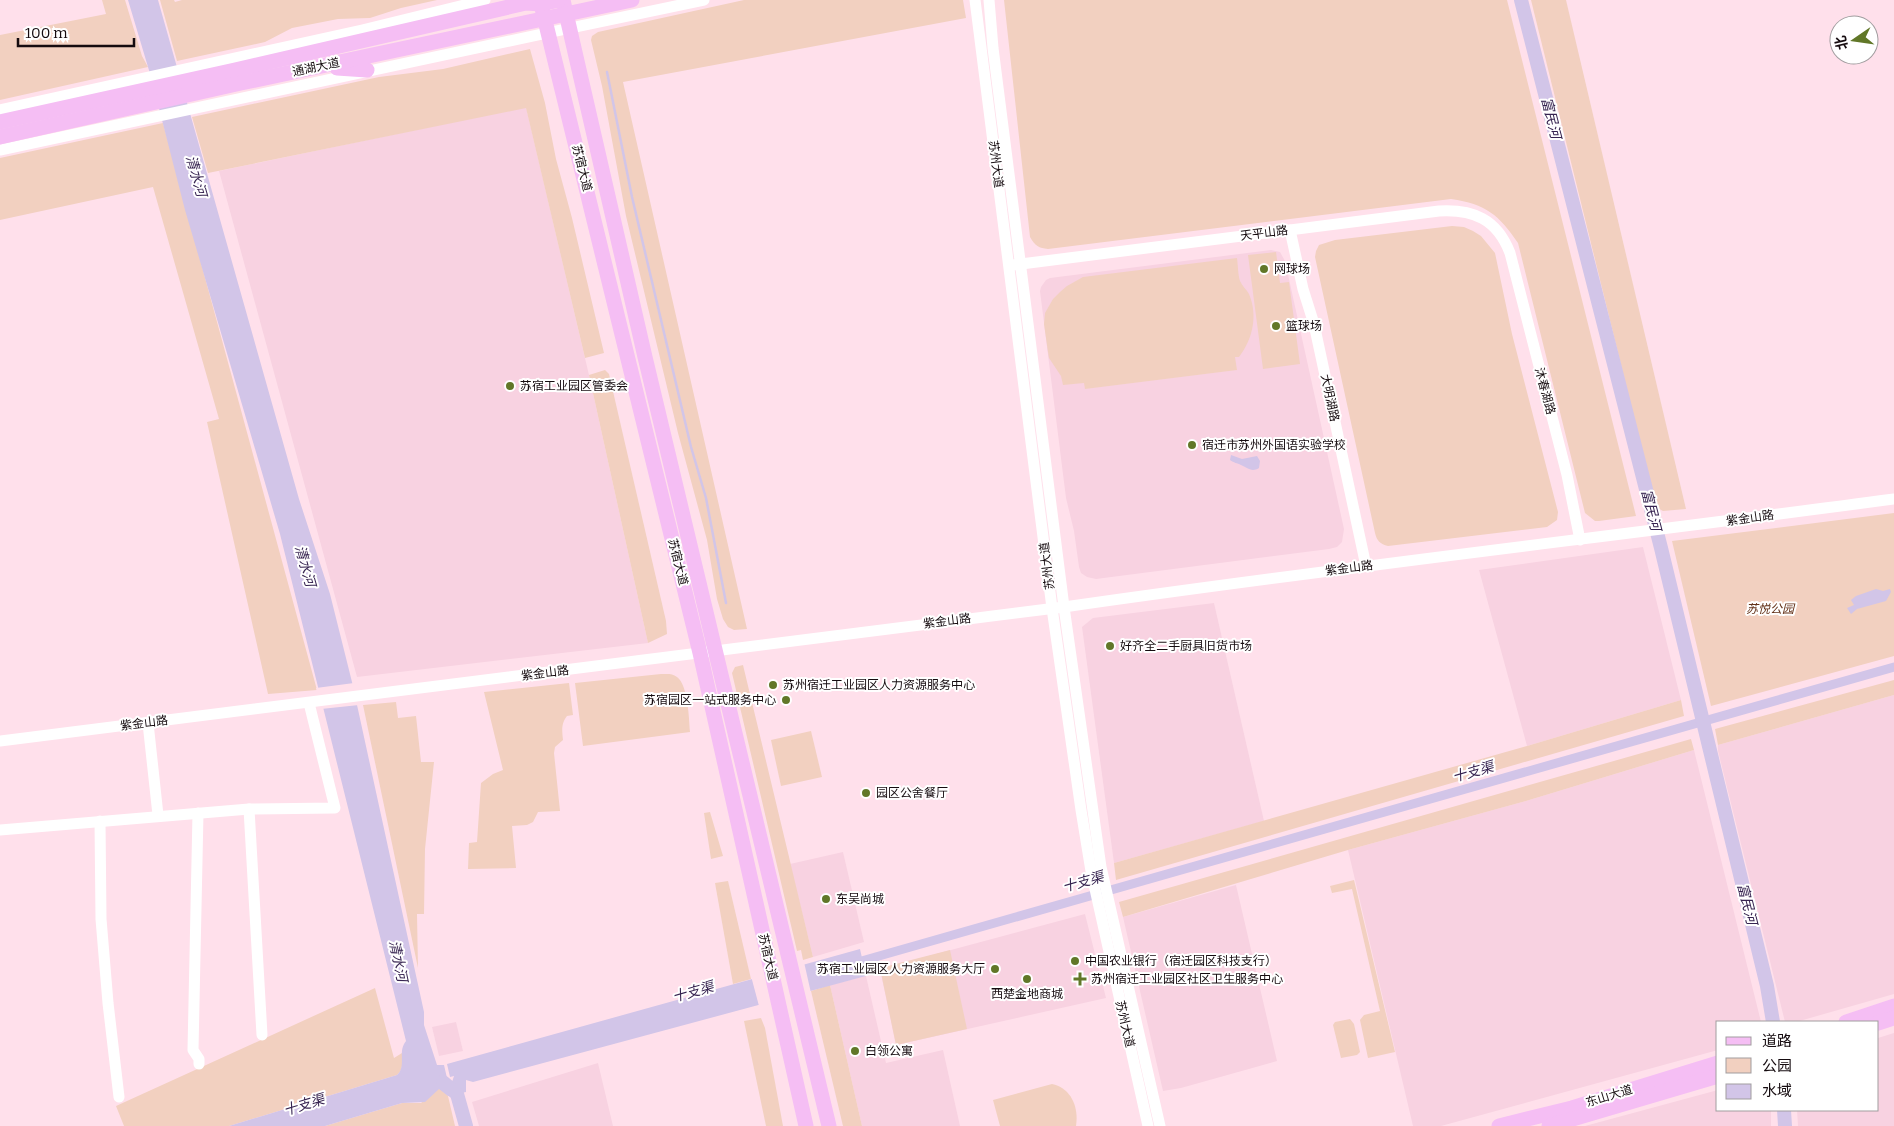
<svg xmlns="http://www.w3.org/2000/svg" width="1894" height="1126" viewBox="0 0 1894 1126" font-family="Bitter,'Noto Sans SC',serif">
  <rect width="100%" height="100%" fill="#ffe0eb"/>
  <g fill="#f8d2e1">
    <polygon points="526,107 589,375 648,643 357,677 219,171"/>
    <polygon points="1271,250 1280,252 1285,261 1344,529 1342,542 1337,547 1329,549 1096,579 1087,577 1081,573 1079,567 1074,531 1066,498 1040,291 1041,287 1046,280 1050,278"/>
    <polygon points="1643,547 1681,700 1527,746 1479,570"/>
    <polygon points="1214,603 1264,821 1114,863 1082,627 1093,618"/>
    <polygon points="1894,695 1894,994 1796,1022 1785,1022 1718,751 1718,745"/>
    <polygon points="1694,750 1761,1022 1718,1022 1718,1050 1441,1126 1413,1126 1348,850 1526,801"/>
    <polygon points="843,852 864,942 813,957 790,864"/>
    <polygon points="1236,885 1277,1061 1181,1088 1163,1091 1123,917"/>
    <polygon points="1085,914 1106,998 896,1045 880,969"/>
    <polygon points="866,976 886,1063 943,1050 960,1126 862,1126 830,985"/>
    <polygon points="456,1022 463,1051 439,1056 432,1027"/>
    <polygon points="1894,1033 1894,1126 1798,1126 1797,1110 1878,1110 1878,1038"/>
    <polygon points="598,1063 613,1126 479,1126 472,1102"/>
    <polygon points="1718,1090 1718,1110 1771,1110 1771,1126 1585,1126"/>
  </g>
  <g fill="#f2d0c0">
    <polygon points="102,0 125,0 142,56 148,67 0,100 0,35 106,14"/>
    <polygon points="160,0 174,0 175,2 182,0 437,0 401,8 370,18 338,19 292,28 265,42 177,61"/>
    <polygon points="744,0 963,0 966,18 623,82 747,629 734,630 728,627 723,619 717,599 707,540 678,433 626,216 602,86 591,40 592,36 598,32"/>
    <path d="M 1004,0 L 1507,0 L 1636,516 L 1599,521 L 1595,521 L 1585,513 L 1518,243 C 1499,215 1486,204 1451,199 L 1048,249 C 1039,248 1035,246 1030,237 Z"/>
    <polygon points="1531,0 1566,0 1686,509 1663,511 1656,507"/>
    <polygon points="530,49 545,103 556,159 572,218 604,353 585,358 526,108 208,173 192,117 379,77 443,69"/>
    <polygon points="163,123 317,690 268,694 207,422 219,419 153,187 0,220 0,158"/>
    <path d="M 1452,226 L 1464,227 L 1473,231 L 1481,236 L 1495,253 L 1512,334 L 1558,512 L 1557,520 L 1547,527 L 1388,546 C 1380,544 1377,541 1375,533 L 1315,257 L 1316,251 L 1319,245 L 1335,240 Z"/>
    <polygon points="1276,252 1280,283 1289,282 1300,364 1263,369 1248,255"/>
    <path d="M 1237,258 C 1238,265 1238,275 1240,281 C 1242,286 1247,290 1249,294 C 1258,315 1253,339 1239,357 L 1235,357 L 1237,370 L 1085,389 L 1084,383 L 1063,385 L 1061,376 L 1049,358 L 1048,352 L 1044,324 L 1045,313 L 1053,299 L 1060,292 L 1067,286 L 1083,277 Z"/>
    <polygon points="605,370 609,374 666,621 667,634 648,643 589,375"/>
    <polygon points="1894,513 1894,656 1711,706 1672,541"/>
    <polygon points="743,665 813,957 803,960 801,950 797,951 732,673 735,667"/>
    <path d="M 661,674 C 667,674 672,673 677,677 C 688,685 689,718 690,732 L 583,746 L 575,683 Z"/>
    <polygon points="1894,680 1894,695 1718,745 1715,729"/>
    <path d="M 569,683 L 573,715 L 567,716 C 561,724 562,730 563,740 L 555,747 L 554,753 L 560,811 L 538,812 L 533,822 L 527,825 L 512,826 L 516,868 L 468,869 L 469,843 L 477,842 L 481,783 L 493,774 L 503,770 L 484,692 Z"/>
    <polygon points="1681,700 1684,716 1116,880 1114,863 1527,746"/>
    <polygon points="396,702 398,718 416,716 421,762 434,762 425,849 424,914 417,914 418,968 363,705"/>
    <polygon points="811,731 822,777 781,786 771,740"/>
    <polygon points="1691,739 1694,750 1526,801 1348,850 1123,917 1119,902"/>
    <polygon points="710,812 723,856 711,859 704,813"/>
    <polygon points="1354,880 1395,1052 1368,1058 1360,1020 1364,1015 1380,1011 1352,889 1332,893 1330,886"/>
    <polygon points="728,881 751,979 733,984 715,883"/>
    <polygon points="950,950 967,1029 896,1045 880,968"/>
    <polygon points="830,985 862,1126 843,1126 811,991"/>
    <path d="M 375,988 L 394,1058 L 402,1053 C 402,1062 404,1069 397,1075 L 229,1126 L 124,1126 L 116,1106 Z"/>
    <polygon points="761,1018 765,1028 783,1126 766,1126 744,1021"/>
    <polygon points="1350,1019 1354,1024 1360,1052 1357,1055 1341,1058 1333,1025 1335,1022"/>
    <path d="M 1052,1084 C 1071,1088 1079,1107 1076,1126 L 1000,1126 L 993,1100 Z"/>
    <polygon points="439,1088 448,1096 455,1126 325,1126 402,1103 421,1103"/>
  </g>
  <g fill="#d2c5e8">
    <path d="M 128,0 L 158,0 L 299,499 L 330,594 L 352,682 L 424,1012 L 424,1025 L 437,1065 L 444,1065 L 447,1078 L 444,1079 L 451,1085 L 454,1076 L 450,1077 L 447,1064 L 860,949 L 866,976 L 473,1082 L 466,1080 L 466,1092 L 448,1096 L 439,1089 L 425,1102 L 402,1103 L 325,1126 L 229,1126 L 397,1075 C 407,1066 397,1052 406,1041 L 280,534 L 185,210 L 151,77 Z"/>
    <path d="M 1231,455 L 1242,459 L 1257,456 L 1260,461 L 1259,468 C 1251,473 1247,467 1241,465 C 1237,463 1234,463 1230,460 Z"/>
    <polygon points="1876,589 1883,591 1890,589 1891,592 1886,601 1857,609 1851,614 1847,608 1854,605 1851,600 1856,596"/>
  </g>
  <g fill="#ffe0eb">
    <polygon points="354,683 359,705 321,709 316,688"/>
    <polygon points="804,962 811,993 759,1006 751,976"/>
  </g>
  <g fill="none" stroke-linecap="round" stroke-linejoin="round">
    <polyline stroke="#d2c5e8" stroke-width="2.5" points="607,72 632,197 691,447 706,498 726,603"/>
    <polyline stroke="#d2c5e8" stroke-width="9" points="851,964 1894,667"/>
    <g stroke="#d2c5e8" stroke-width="14">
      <polyline points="1521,0 1661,548 1767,986 1773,1022"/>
      <polyline points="443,1082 457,1094 466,1126"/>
      <polyline points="1784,1110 1785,1126"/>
    </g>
    <g stroke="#fff" stroke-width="11">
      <polyline points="975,0 1052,608 1081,810 1091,871 1148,1126"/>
      <polyline points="989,0 993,48 1064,607 1101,867 1160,1126"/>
      <polyline points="0,110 362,30 485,0"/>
      <path d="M 0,150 C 234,99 469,49 704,0"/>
      <polyline points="1290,230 1303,289 1314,324 1366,566"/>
      <path d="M 1013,265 L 1439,211 C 1473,209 1497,219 1510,253 L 1567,475 L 1580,540"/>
      <polyline points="148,723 158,815"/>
      <path d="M 0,741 L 1064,607 C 1340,567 1617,536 1894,499"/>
      <polyline points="249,809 335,808 309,703"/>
      <polyline points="198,813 193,1050 199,1059 199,1064"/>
      <polyline points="100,821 101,919 108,1003 119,1097"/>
      <polyline points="0,830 249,809 262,1035"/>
    </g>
    <g stroke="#f5bef4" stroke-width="15">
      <polyline points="540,0 700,653 806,1126"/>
      <polyline points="563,0 645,357 829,1126"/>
      <polyline points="337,68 367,70"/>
      <polyline points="0,122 235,70 526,3 541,4 559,0"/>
      <polyline points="0,137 241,83 632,0"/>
      <polyline points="1846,1022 1894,1006"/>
      <polyline points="1878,1023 1894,1018"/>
      <polyline points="1499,1126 1572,1108 1718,1063"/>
      <polyline points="1549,1126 1718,1076"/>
    </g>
  </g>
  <g fill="#617728" stroke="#fff" stroke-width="2">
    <circle cx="1264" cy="269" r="5"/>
    <circle cx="1276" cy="326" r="5"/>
    <circle cx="510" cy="386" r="5"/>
    <circle cx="1192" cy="445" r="5"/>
    <circle cx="1110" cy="646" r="5"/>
    <circle cx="773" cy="685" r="5"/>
    <circle cx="786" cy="700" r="5"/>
    <circle cx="866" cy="793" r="5"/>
    <circle cx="826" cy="899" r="5"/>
    <circle cx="1075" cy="961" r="5"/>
    <circle cx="995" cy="969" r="5"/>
    <circle cx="1027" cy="979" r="5"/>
    <path d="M1077.5 971.5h5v5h5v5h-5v5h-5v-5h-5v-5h5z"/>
    <circle cx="855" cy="1051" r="5"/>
  </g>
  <g text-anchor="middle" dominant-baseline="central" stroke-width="4" stroke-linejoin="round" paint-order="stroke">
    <g font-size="12" fill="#150b0f" stroke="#fff">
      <text transform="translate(316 67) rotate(-12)">通湖大道</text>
      <text transform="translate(996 164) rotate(83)">苏州大道</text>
      <text transform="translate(582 168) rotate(76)">苏宿大道</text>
      <text transform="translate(1264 233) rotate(-7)">天平山路</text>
      <text transform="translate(1545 391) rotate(75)">沐春湖路</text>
      <text transform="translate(1330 398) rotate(78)">大明湖路</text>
      <text transform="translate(1750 518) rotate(-8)">紫金山路</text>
      <text transform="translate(678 562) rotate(76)">苏宿大道</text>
      <text transform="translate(1047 566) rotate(-97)">苏州大道</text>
      <text transform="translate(1349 568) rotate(-7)">紫金山路</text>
      <text transform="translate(947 621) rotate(-7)">紫金山路</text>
      <text transform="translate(545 673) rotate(-7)">紫金山路</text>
      <text transform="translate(144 723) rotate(-7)">紫金山路</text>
      <text transform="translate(768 957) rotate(77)">苏宿大道</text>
      <text transform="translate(1125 1024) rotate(77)">苏州大道</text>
      <text transform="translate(1609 1096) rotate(-17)">东山大道</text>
    </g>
    <g font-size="12" fill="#150b0f" stroke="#fff" text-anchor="start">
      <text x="1274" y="269">网球场</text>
      <text x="1286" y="326">篮球场</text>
      <text x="520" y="386">苏宿工业园区管委会</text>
      <text x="1202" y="445">宿迁市苏州外国语实验学校</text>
      <text x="1120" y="646">好齐全二手厨具旧货市场</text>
      <text x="783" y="685">苏州宿迁工业园区人力资源服务中心</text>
      <text x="776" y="700" text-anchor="end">苏宿园区一站式服务中心</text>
      <text x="876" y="793">园区公舍餐厅</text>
      <text x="836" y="899">东吴尚城</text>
      <text x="1085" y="961">中国农业银行（宿迁园区科技支行）</text>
      <text x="985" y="969" text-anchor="end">苏宿工业园区人力资源服务大厅</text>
      <text x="1091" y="979">苏州宿迁工业园区社区卫生服务中心</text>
      <text x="1027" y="994" text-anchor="middle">西楚金地商城</text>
      <text x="865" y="1051">白领公寓</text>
    </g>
    <g font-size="12" font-style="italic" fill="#633118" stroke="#fff">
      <text x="1770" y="609">苏悦公园</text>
    </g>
    <g font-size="14" font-style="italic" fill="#362350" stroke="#fff">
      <text transform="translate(1551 118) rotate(76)">富民河</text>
      <text transform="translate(196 176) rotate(74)">清水河</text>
      <text transform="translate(1651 510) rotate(76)">富民河</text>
      <text transform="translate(305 566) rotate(74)">清水河</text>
      <text transform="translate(1473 772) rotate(-16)">十支渠</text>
      <text transform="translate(1083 882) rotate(-16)">十支渠</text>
      <text transform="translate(1747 904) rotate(76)">富民河</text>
      <text transform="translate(398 961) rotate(78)">清水河</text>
      <text transform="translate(693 992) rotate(-16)">十支渠</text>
      <text transform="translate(304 1105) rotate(-17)">十支渠</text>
    </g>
  </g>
  <rect x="1716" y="1021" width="162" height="90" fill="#ffffff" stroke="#a19d9f"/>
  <rect x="1726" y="1037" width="25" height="8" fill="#f5bef4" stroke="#a19d9f"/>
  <text x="1762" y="1046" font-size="15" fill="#150b0f">道路</text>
  <rect x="1726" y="1058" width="25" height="15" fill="#f2d0c0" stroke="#a19d9f"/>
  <text x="1762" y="1071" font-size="15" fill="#150b0f">公园</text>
  <rect x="1726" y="1084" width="25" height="15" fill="#d2c5e8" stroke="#a19d9f"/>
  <text x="1762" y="1096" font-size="15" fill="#150b0f">水域</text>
  <g transform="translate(1854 40) rotate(257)"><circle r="24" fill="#ffffff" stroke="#a19d9f"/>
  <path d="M0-4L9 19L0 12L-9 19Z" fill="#617728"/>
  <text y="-8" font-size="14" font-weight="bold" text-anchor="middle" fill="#150b0f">北</text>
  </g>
  <path d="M18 38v8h116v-8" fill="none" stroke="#150b0f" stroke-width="2.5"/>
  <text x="25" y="38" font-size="15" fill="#150b0f" stroke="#ffffff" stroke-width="4" paint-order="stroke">100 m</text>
</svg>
